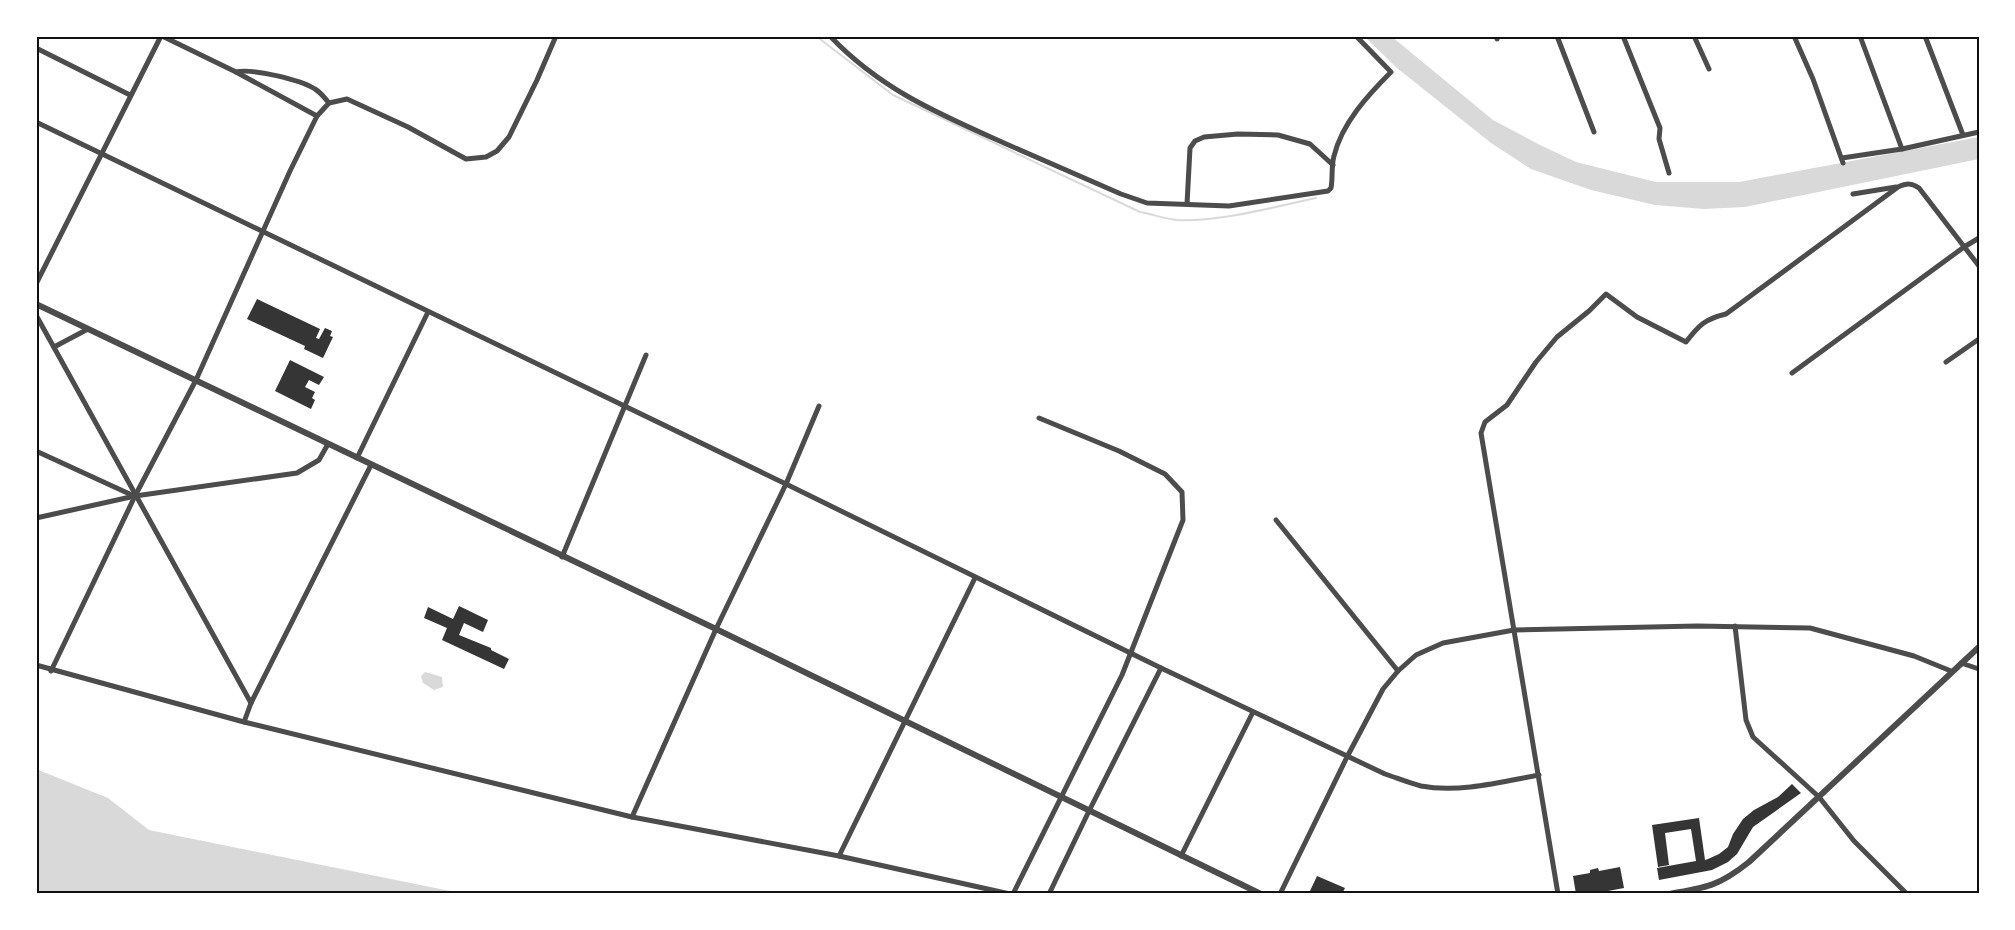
<svg xmlns="http://www.w3.org/2000/svg" width="2015" height="930" viewBox="0 0 2015 930" font-family="Roboto,sans-serif">
  <rect width="100%" height="100%" fill="#fff"/>
  <g fill="#d9d9d9">
    <polygon points="1364,36 1391,36 1493,120 1538,144 1576,162 1656,182 1739,182 1979,137 1979,159 1745,207 1704,209 1655,205 1591,190 1531,169 1491,143 1397,68"/>
    <polygon points="425,672 442,677 443,687 434,690 423,683 421,676"/>
    <polygon points="36,769 108,798 149,830 465,894 36,894"/>
  </g>
  <g fill="none" stroke-linecap="round" stroke-linejoin="round">
    <path stroke="#d9d9d9" stroke-width="2" d="M 816,36 L 893,95 L 1140,212 C 1152,214 1165,219 1177,220 C 1219,222 1275,207 1316,198"/>
  </g>
  <g fill="#353535">
    <polygon points="257,299 320,329 316,338 319,339 325,328 332,331 330,336 333,337 323,358 304,349 305,346 247,319"/>
    <polygon points="290,360 324,377 319,385 309,380 305,387 315,392 312,398 315,400 311,409 275,391"/>
    <polygon points="459,606 488,620 483,632 464,623 459,635 491,648 491,650 509,659 504,669 442,640 447,628 424,618 428,607 453,619"/>
    <polygon points="1792,784 1801,793 1753,827 1737,854 1728,862 1712,870 1659,880 1657,868 1696,861 1691,829 1665,833 1669,865 1658,867 1652,825 1699,818 1705,860 1708,859 1719,854 1728,847 1733,834 1743,819 1754,810 1778,797"/>
    <polygon points="1620,867 1624,888 1592,894 1576,894 1573,876 1590,873 1590,870 1598,868 1599,871"/>
    <polygon points="1317,876 1345,888 1342,894 1316,894 1310,891"/>
  </g>
  <g fill="none" stroke-linecap="round" stroke-linejoin="round">
    <g stroke="#4c4c4c" stroke-width="5">
      <path d="M 830,36 C 880,89 939,114 1004,143 C 1043,160 1082,177 1121,194 L 1147,203 L 1229,206 L 1328,191 L 1331,188 C 1333,178 1331,166 1334,156 C 1342,123 1368,95 1391,72 L 1356,36"/>
      <polyline points="1496,36 1497,39"/>
      <polyline points="1557,36 1594,132"/>
      <polyline points="1623,36 1660,128 1659,139 1669,173"/>
      <polyline points="1694,36 1709,69"/>
      <polyline points="1794,36 1813,79 1843,163"/>
      <polyline points="1860,36 1902,149"/>
      <polyline points="1925,36 1963,135"/>
      <polyline points="36,48 130,95"/>
      <path d="M 236,72 C 252,68 301,80 315,89 C 320,92 325,98 329,103"/>
      <polyline points="317,116 329,103 347,99 408,127 466,159 486,157 497,151 509,137 537,80 556,36"/>
      <path d="M 36,122 L 786,484 L 1161,668 L 1385,774 C 1397,778 1409,783 1421,786 C 1459,793 1501,782 1539,775"/>
      <polyline points="1842,158 1902,149 1979,132"/>
      <polyline points="1853,194 1896,187"/>
      <polyline points="1187,204 1190,148 1195,141 1204,137 1238,134 1278,135 1310,144 1333,165"/>
      <polyline points="36,284 161,36"/>
      <polyline points="36,315 251,703"/>
      <polyline points="54,347 88,329"/>
      <polyline points="1946,362 1979,339"/>
      <polyline points="1792,373 1964,247 1979,238"/>
      <polyline points="36,451 134,496"/>
      <polyline points="357,458 428,312"/>
      <polyline points="36,518 135,496 297,473 319,460 328,444"/>
      <polyline points="1276,520 1398,671"/>
      <polyline points="562,557 646,355"/>
      <polyline points="1735,626 1746,720 1753,737 1819,797 1854,841 1907,894"/>
      <polyline points="1961,663 1979,669"/>
      <polyline points="36,665 244,722 632,817 839,856 1010,894"/>
      <polyline points="51,671 135,496 196,380 290,171 317,116 236,72 162,36"/>
      <polyline points="244,722 251,703 371,465"/>
      <polyline points="632,817 716,629 786,484 819,406"/>
      <polyline points="839,856 975,578"/>
      <polyline points="1181,856 1253,712"/>
      <polyline points="1013,894 1122,675 1183,520 1182,492 1165,474 1119,451 1039,418"/>
      <polyline points="1049,894 1089,811 1161,668"/>
      <polyline points="1280,894 1347,757 1383,689 1398,671 1416,655 1443,643 1514,630 1697,626 1810,628 1914,656 1951,671"/>
      <path d="M 1558,894 L 1481,433 L 1485,422 L 1507,405 L 1536,362 L 1557,337 L 1589,311 L 1606,294 L 1637,317 L 1686,342 C 1699,325 1705,319 1726,314 L 1898,187 C 1907,183 1912,183 1919,188 L 1979,266"/>
    </g>
    <g stroke="#4c4c4c" stroke-width="6">
      <polyline points="36,304 716,629 1261,894"/>
      <path d="M 1669,894 C 1706,888 1719,886 1749,862 L 1979,647"/>
    </g>
  </g>
  <rect width="2015" height="930" fill="none" stroke="#ffffff" stroke-width="75"/>
  <rect x="38" y="38" width="1940" height="854" fill="none" stroke="#111" stroke-width="2"/>
</svg>
